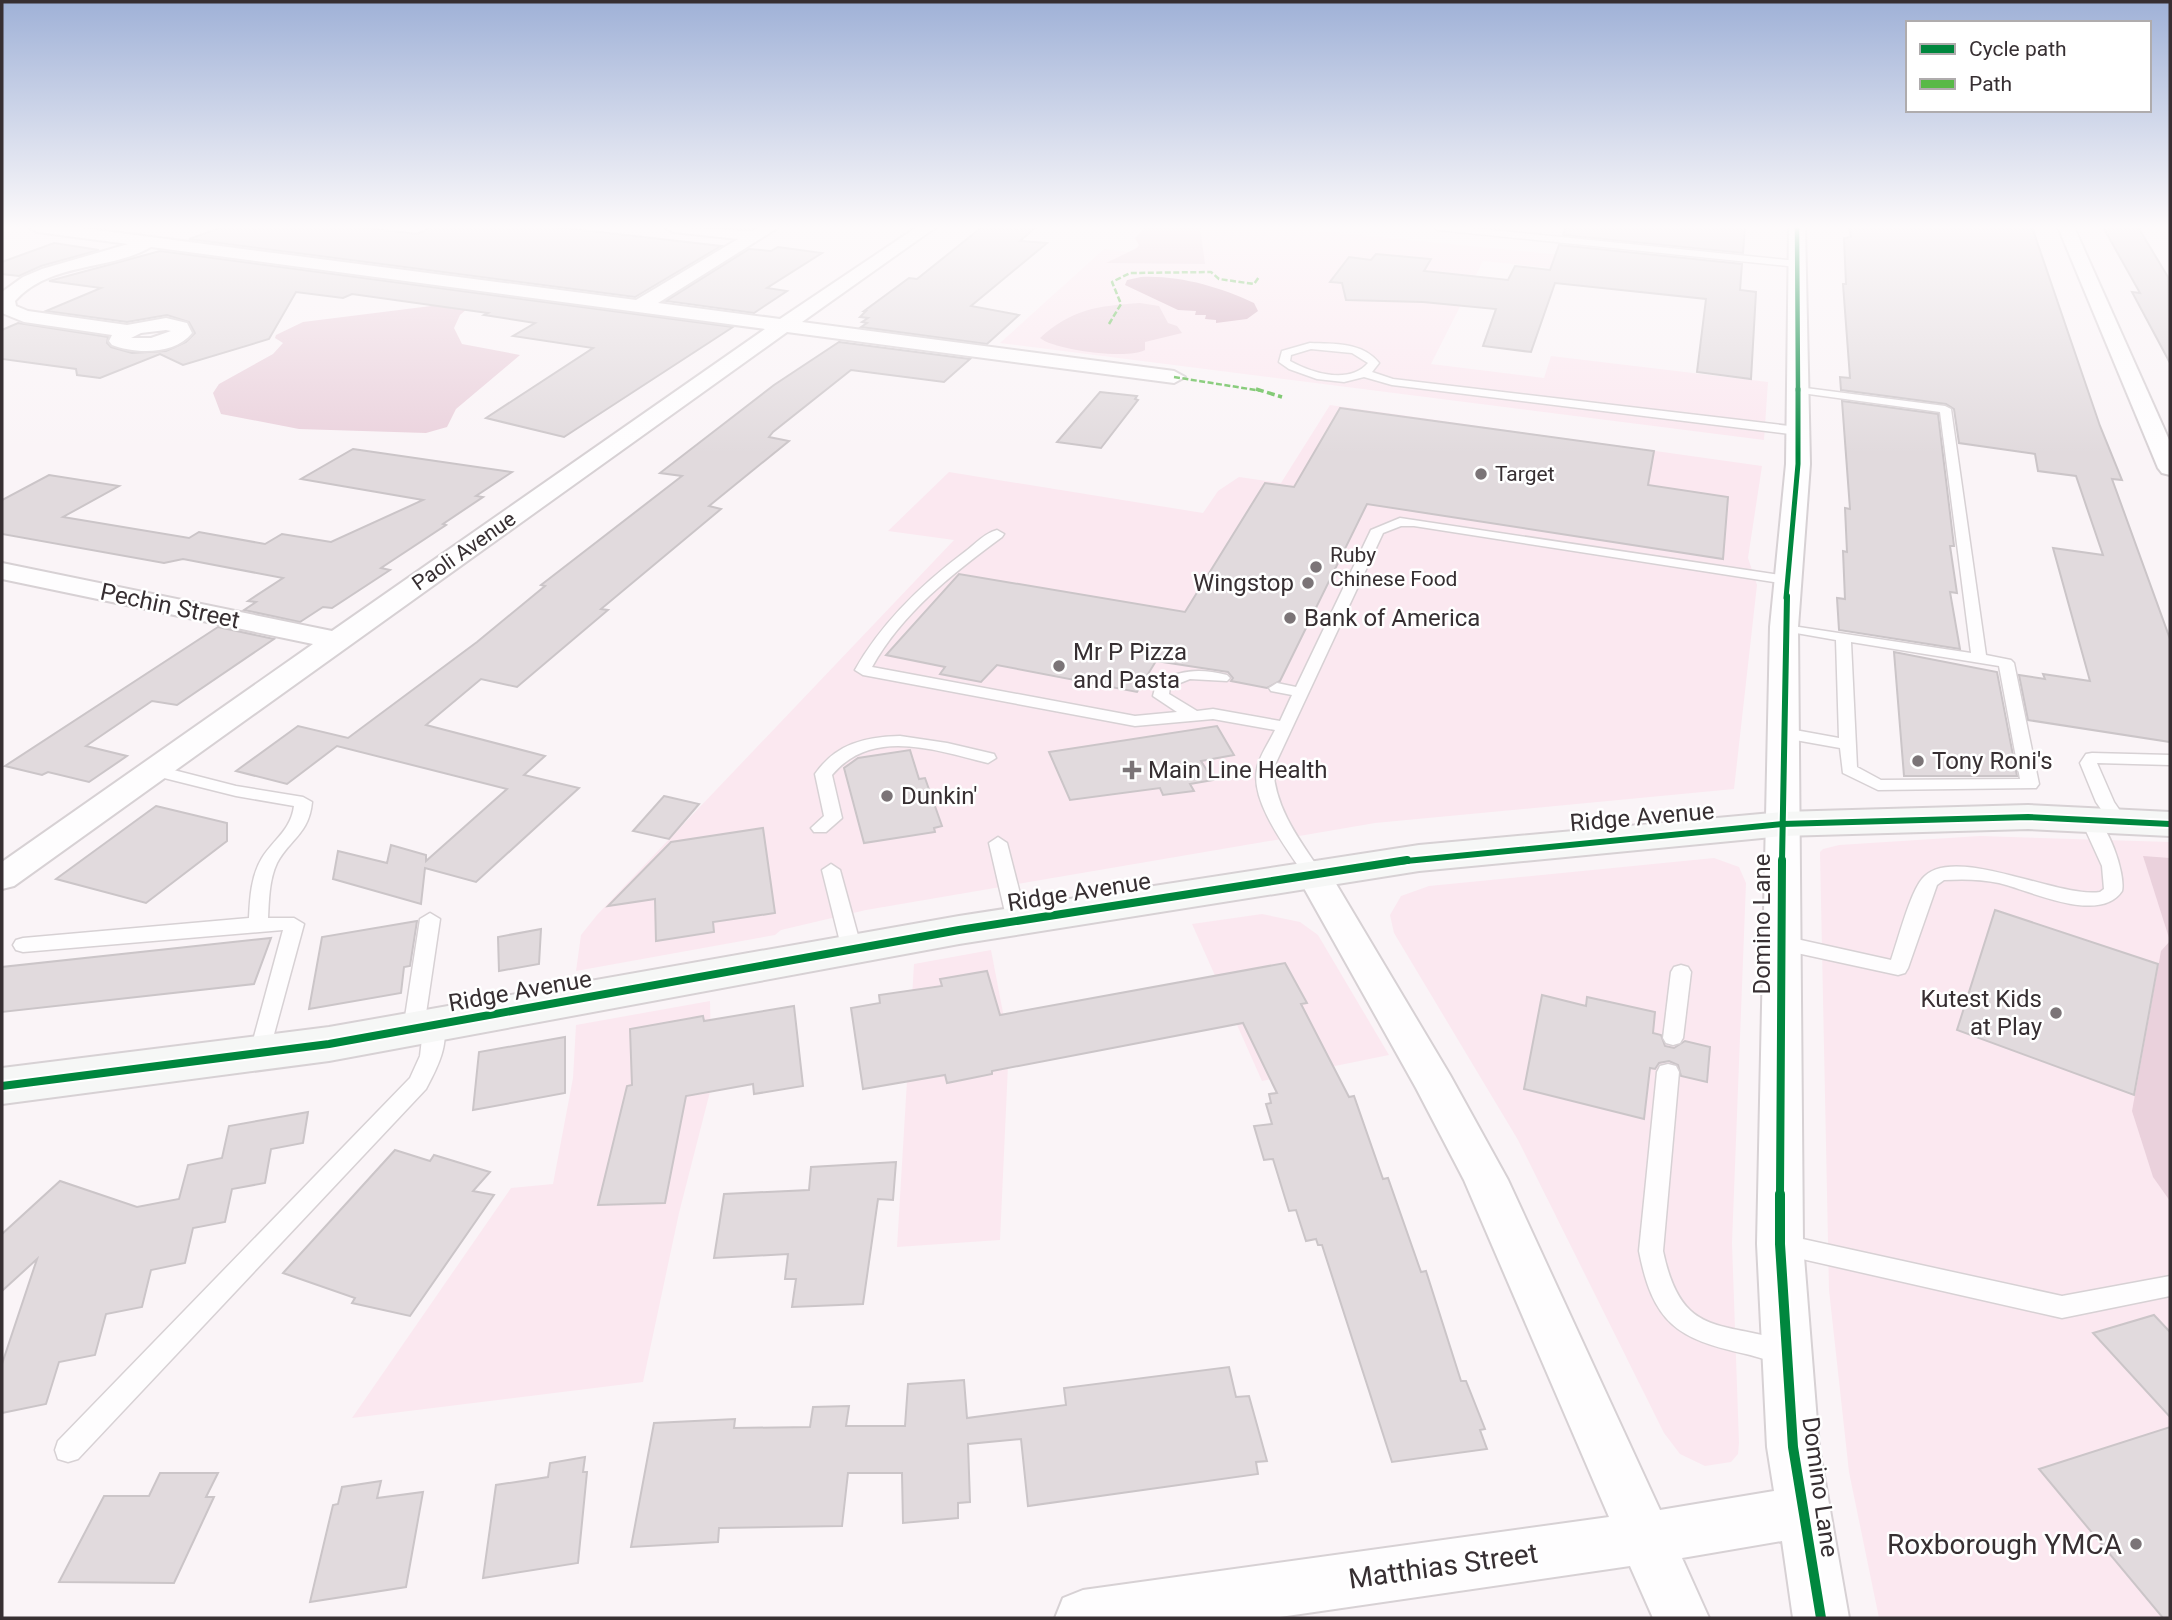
<svg xmlns="http://www.w3.org/2000/svg" width="2172" height="1620" viewBox="0 0 2172 1620" font-family="Roboto,sans-serif">
  <rect width="100%" height="100%" fill="#faf4f7"/>
  <g fill="#fbe8f0">
    <polygon points="1158,227 1279,227 1632,262 1628,276 1483,261 1431,364 1544,378 1551,356 1768,382 1764,440 1000,343 1104,249 1131,252"/>
    <polygon points="1330,405 1762,466 1748,558 1757,585 1734,789 1375,823 866,910 781,930 775,935 576,971 581,935 597,915 954,540 888,531 949,472 1203,513 1218,491 1239,477 1281,483"/>
    <polygon points="1980,836 2170,842 2170,1618 1879,1618 1849,1472 1829,1290 1820,852 1823,849 1839,845"/>
    <polygon points="1714,858 1739,867 1746,883 1732,1243 1739,1443 1738,1454 1731,1462 1705,1466 1680,1454 1664,1433 1518,1140 1394,933 1390,915 1401,896 1429,886"/>
    <polygon points="1262,914 1300,922 1318,935 1389,1055 1262,1081 1192,924"/>
    <polygon points="991,950 1009,1044 1000,1240 897,1247 914,964"/>
    <polygon points="710,1001 712,1084 679,1213 643,1382 352,1418 511,1188 553,1184 573,1078 576,1025"/>
  </g>
  <g fill="#ead1dc">
    <polygon points="1146,227 1200,227 1205,264 1106,263 1137,248 1139,245 1135,238"/>
    <path d="M 1140,303 L 1159,306 L 1168,323 L 1177,326 L 1182,333 L 1145,342 L 1145,350 C 1128,360 1054,350 1040,338 C 1072,309 1097,306 1140,303 Z"/>
    <polygon points="439,305 468,308 460,315 454,328 462,344 520,355 456,409 447,427 426,433 299,429 221,414 213,393 219,384 273,354 283,343 275,338 276,335 303,322"/>
    <polygon points="2143,856 2170,858 2170,941"/>
    <polygon points="2170,941 2170,1201 2153,1177 2132,1111 2161,951"/>
  </g>
  <path fill="#d2adbe" d="M 1141,277 C 1179,275 1220,287 1254,303 L 1258,311 L 1247,319 L 1216,323 L 1216,320 L 1205,319 L 1206,315 L 1195,315 L 1196,311 L 1178,310 L 1125,285 L 1127,280 Z"/>
  <g fill="#e1dadd" stroke="#cbc5c8" stroke-width="2">
    <polygon points="222,227 359,227 417,234 432,227 556,227 721,246 635,297 189,239"/>
    <polygon points="982,227 1036,227 1020,241 1047,243 971,306 1019,315 987,344 861,327 867,323 862,322 868,318 860,317 866,311 864,311 909,278 917,279"/>
    <polygon points="1566,227 1745,227 1743,253 1563,235"/>
    <polygon points="1849,227 2032,227 2100,426 2122,480 2112,479 2170,639 2170,742 2028,720 2019,675 2045,679 2043,674 2090,681 2053,548 2103,555 2076,476 2038,471 2035,454 1959,443 1954,409 1946,404 1841,390 1840,377 1850,378 1843,284 1846,284 1844,238 1851,237"/>
    <polygon points="2103,227 2138,227 2168,277 2170,363 2132,292 2140,293"/>
    <polygon points="54,243 99,250 41,266 19,276 2,274 2,262"/>
    <polygon points="1559,245 1742,264 1740,290 1756,292 1751,379 1697,372 1706,299 1555,283 1531,352 1483,346 1496,309 1423,302 1346,300 1342,283 1330,282 1349,257 1371,260 1376,254 1431,259 1424,271 1508,280 1515,266 1550,270"/>
    <polygon points="778,247 822,253 767,288 787,291 754,313 666,301 749,249 771,251"/>
    <polygon points="160,251 733,327 564,437 486,418 593,348 513,336 535,323 484,315 488,313 352,294 343,298 296,292 269,339 183,365 160,354 100,378 77,375 76,369 2,359 2,330 18,323 108,337 107,343 111,347 132,353 166,351 186,342 195,333 189,322 167,315 127,322 46,311 101,288 49,281"/>
    <polygon points="839,342 970,359 944,382 851,370 773,432 769,437 789,441 709,506 721,509 601,609 608,610 517,687 481,679 426,725 545,756 524,775 579,788 476,882 425,868 421,904 333,879 338,851 387,863 391,845 426,855 426,861 507,789 337,746 287,784 236,771 298,726 348,738 477,642 545,586 541,585 682,476 660,473 774,385"/>
    <polygon points="1100,392 1137,396 1135,399 1138,400 1101,448 1057,442"/>
    <polygon points="1842,401 1938,414 1954,546 1950,546 1957,593 1950,592 1960,649 1839,630 1837,598 1845,599 1843,551 1847,552 1845,508 1850,509"/>
    <polygon points="1340,408 1654,451 1648,485 1728,497 1723,559 1367,504 1280,681 1267,688 1231,681 1233,678 1228,672 1156,661 1137,692 997,665 981,682 940,674 945,667 886,655 959,574 1185,612 1265,483 1294,487"/>
    <polygon points="353,449 512,472 476,496 483,497 443,524 446,525 381,568 390,570 332,608 323,607 300,622 244,610 256,602 248,601 283,578 183,559 164,563 2,534 2,500 49,475 119,486 63,517 189,538 199,532 265,544 282,534 331,542 423,500 301,479"/>
    <polygon points="218,627 274,639 177,705 152,701 86,746 127,756 89,782 48,772 42,775 5,766"/>
    <polygon points="1894,652 1997,672 2017,776 1904,776"/>
    <polygon points="1217,726 1234,755 1201,761 1213,780 1190,784 1194,791 1163,795 1160,788 1070,800 1049,752"/>
    <polygon points="910,750 919,779 925,778 942,826 934,828 935,832 864,843 844,768 858,758"/>
    <polygon points="664,796 699,804 669,839 633,831"/>
    <polygon points="156,806 227,823 227,841 146,903 56,879"/>
    <polygon points="763,828 775,913 713,922 714,932 656,941 655,899 608,906 671,842"/>
    <polygon points="1995,910 2158,964 2134,1095 1957,1030"/>
    <polygon points="417,921 410,966 404,967 401,993 309,1009 322,937"/>
    <polygon points="541,929 539,964 499,971 498,937"/>
    <polygon points="271,938 254,984 2,1012 2,967"/>
    <polygon points="1285,963 1307,1003 1301,1004 1349,1097 1354,1096 1383,1179 1388,1178 1421,1272 1426,1271 1461,1381 1466,1381 1485,1429 1480,1430 1487,1449 1392,1462 1322,1245 1318,1245 1316,1239 1306,1241 1296,1210 1289,1211 1273,1159 1264,1160 1254,1126 1272,1124 1266,1104 1271,1103 1269,1094 1277,1093 1243,1023 992,1071 992,1074 947,1083 945,1075 863,1089 851,1008 880,1003 879,995 942,986 940,979 987,971 1000,1015"/>
    <polygon points="1542,995 1586,1006 1587,997 1655,1012 1653,1033 1661,1035 1665,1046 1674,1048 1685,1041 1710,1047 1707,1082 1681,1076 1678,1065 1669,1061 1659,1063 1655,1069 1650,1068 1644,1119 1524,1089"/>
    <polygon points="794,1006 803,1086 754,1094 753,1084 686,1096 665,1203 598,1205 627,1086 632,1085 630,1029 703,1016 704,1021"/>
    <polygon points="565,1037 565,1093 473,1110 479,1052"/>
    <polygon points="308,1112 303,1143 271,1149 265,1183 232,1189 225,1222 193,1228 185,1263 151,1270 142,1307 106,1314 95,1355 59,1362 46,1404 2,1413 2,1364 37,1259 2,1291 2,1234 60,1181 137,1207 179,1199 188,1165 222,1158 229,1126"/>
    <polygon points="395,1150 430,1161 434,1155 490,1172 473,1191 494,1195 410,1316 352,1303 355,1298 283,1273"/>
    <polygon points="896,1162 893,1200 878,1199 863,1304 792,1307 796,1279 785,1279 788,1254 714,1258 724,1194 809,1190 811,1167"/>
    <polygon points="2154,1315 2170,1332 2170,1417 2093,1333"/>
    <polygon points="1229,1367 1236,1397 1249,1396 1267,1461 1256,1462 1258,1474 1028,1506 1021,1439 968,1444 970,1502 958,1503 958,1518 903,1523 902,1473 848,1473 842,1526 719,1528 718,1542 631,1547 654,1423 735,1419 734,1428 810,1427 813,1407 849,1406 846,1426 905,1426 908,1384 964,1380 967,1418 1066,1405 1064,1388"/>
    <polygon points="2170,1427 2170,1618 2163,1618 2039,1469"/>
    <polygon points="585,1457 583,1472 587,1472 578,1563 483,1578 496,1485 548,1477 550,1463"/>
    <polygon points="160,1473 218,1473 206,1497 214,1497 174,1583 59,1582 104,1496 149,1496"/>
    <polygon points="381,1481 377,1498 423,1492 406,1587 310,1602 333,1505 338,1504 342,1487"/>
  </g>
  <g fill="none" stroke-linecap="round" stroke-linejoin="round">
    <g stroke="#d7d1d4" stroke-width="3">
      <g id="service">
        <polygon points="1434,227 1462,227 1797,261 1802,264 1797,267 1438,230"/>
        <path d="M 1310,343 C 1334,344 1363,342 1379,363 L 1372,372 L 1393,379 L 1798,427 L 1804,431 L 1798,435 L 1392,385 L 1364,377 L 1344,382 L 1317,379 L 1289,369 L 1279,362 L 1282,351 ZM 1311,349 L 1352,353 L 1368,363 C 1349,385 1312,373 1290,361 L 1291,355 Z"/>
        <path d="M 1798,387 L 1945,406 L 1951,409 L 1986,655 L 2011,660 L 2014,663 L 2039,784 L 2036,788 L 1878,790 L 1843,773 L 1840,748 L 1784,738 L 1776,733 L 1784,728 L 1839,738 L 1836,640 L 1779,630 L 1779,624 L 1971,653 L 1940,412 L 1794,392 L 1792,390 ZM 1851,642 L 1999,666 L 2020,779 L 1881,780 L 1857,767 Z"/>
        <path d="M 1400,518 L 1786,576 L 1793,580 L 1786,584 L 1414,526 L 1401,526 L 1383,533 L 1273,769 C 1276,810 1299,839 1321,872 L 1312,878 L 1305,876 C 1288,850 1250,802 1257,769 C 1259,756 1270,741 1275,730 L 1213,719 L 1135,726 L 863,675 L 855,670 C 882,622 922,584 966,551 C 975,544 985,533 997,530 L 1004,534 L 1002,537 C 953,573 902,613 872,667 L 1135,716 L 1177,712 L 1153,696 L 1157,681 C 1184,670 1199,668 1227,675 L 1230,678 L 1227,681 L 1190,679 L 1170,687 L 1169,694 L 1197,711 L 1213,709 L 1280,721 L 1292,695 L 1271,691 L 1269,688 L 1277,683 L 1296,687 L 1371,530 Z"/>
        <path d="M 900,736 L 947,743 L 994,754 L 996,758 L 988,763 C 935,750 872,727 832,775 L 842,818 L 826,832 L 814,832 L 811,828 L 824,816 L 815,774 C 836,744 864,737 900,736 Z"/>
        <polygon points="2092,753 2170,755 2170,765 2097,763 2114,802 2127,821 2118,826 2112,825 2096,802 2080,763 2086,754"/>
        <path d="M 154,765 L 236,786 L 303,797 L 312,802 C 309,834 290,839 277,863 C 269,880 269,900 268,918 L 294,918 L 304,924 L 267,1060 L 260,1063 L 253,1060 L 249,1055 L 283,930 L 23,952 L 16,950 L 13,945 L 16,940 L 23,938 L 249,918 C 250,898 251,876 262,858 C 274,839 291,830 294,806 L 236,796 L 148,774 L 146,770 L 148,766 Z"/>
        <path d="M 2090,815 C 2107,819 2126,874 2122,891 C 2100,925 2029,890 1999,883 C 1981,879 1961,879 1944,880 L 1937,885 L 1908,968 L 1905,973 L 1898,975 L 1783,950 L 1776,948 L 1773,943 L 1776,938 L 1783,936 L 1891,960 C 1898,940 1910,893 1922,879 C 1951,842 2059,899 2100,892 L 2104,889 L 2102,866 L 2081,820 Z"/>
        <polygon points="998,837 1007,843 1027,921 1017,927 1007,921 989,843"/>
        <polygon points="831,864 840,870 862,950 859,955 845,955 842,950 822,870"/>
        <path d="M 430,913 L 440,919 L 424,1027 L 427,1022 L 441,1022 C 452,1041 435,1072 426,1089 L 78,1459 L 68,1462 L 58,1459 L 55,1450 L 58,1441 L 410,1078 L 420,1056 L 423,1030 L 420,1035 L 406,1035 L 403,1030 L 420,919 Z"/>
        <polygon points="1681,965 1688,967 1691,972 1683,1038 1680,1043 1673,1045 1666,1043 1663,1038 1671,972 1674,967"/>
        <path d="M 1668,1064 L 1676,1066 L 1679,1072 L 1663,1251 C 1682,1342 1724,1319 1794,1344 L 1798,1352 L 1794,1360 C 1779,1365 1762,1358 1746,1354 C 1677,1339 1653,1323 1639,1251 L 1657,1072 L 1660,1066 Z"/>
        <polygon points="1780,1234 2062,1296 2170,1276 2170,1296 2062,1318 1780,1254 1772,1251 1768,1244 1772,1237"/>
      </g>
    </g>
    <g stroke="#d7d1d4" stroke-width="4">
      <g id="minor">
        <path d="M 29,227 L 74,227 L 636,300 L 738,239 L 673,232 L 665,227 L 753,231 L 759,227 L 779,227 L 658,303 L 780,319 L 917,227 L 936,227 L 802,322 L 1174,371 L 1185,377 L 1174,383 L 787,332 L 14,886 L 2,889 L 2,862 L 313,644 L 2,579 L 2,563 L 332,631 L 765,329 L 151,247 C 110,271 49,262 15,301 L 16,306 L 28,311 L 127,325 L 166,318 L 187,323 L 192,333 C 175,355 135,354 112,345 L 109,341 L 112,335 L 24,322 L 2,313 L 2,292 L 23,277 L 42,269 L 128,244 L 37,232 ZM 166,330 L 171,331 L 151,338 L 131,338 L 141,333 Z"/>
        <polygon points="1789,227 1805,227 1810,464 1798,627 1803,1244 1819,1447 1849,1618 1793,1618 1782,1541 1682,1558 1709,1618 1653,1618 1630,1566 1273,1618 1055,1618 1063,1598 1083,1590 1609,1517 1464,1180 1416,1088 1295,872 1300,864 1312,861 1324,864 1329,872 1450,1075 1508,1180 1660,1510 1774,1491 1767,1447 1757,1244 1770,627 1786,464"/>
        <polygon points="2058,227 2074,227 2170,442 2170,475 2162,473 2158,468"/>
      </g>
    </g>
    <g stroke="#d7d1d4" stroke-width="4">
      <polygon id="secondary" points="2028,805 2170,812 2170,836 2028,829 1782,836 1419,871 959,944 329,1061 2,1104 2,1068 329,1027 959,916 1419,845 1782,812"/>
    </g>
    <use href="#service" fill="#fefdfe" fill-rule="evenodd"/>
    <use href="#minor" fill="#fefdfe" fill-rule="evenodd"/>
    <use href="#secondary" fill="#f6f7f6" fill-rule="evenodd"/>
    <g stroke="#58b947" stroke-width="2.5" stroke-dasharray="6 2.5" stroke-linecap="butt">
      <polyline points="1109,324 1121,304 1112,282 1130,273 1211,272 1219,279 1254,284 1259,277"/>
      <polyline points="1174,377 1262,391"/>
    </g>
    <polyline stroke="#58b947" stroke-width="3.5" stroke-dasharray="8 3.5" stroke-linecap="butt" points="1256,389 1282,397"/>
    <g stroke="#fff" stroke-width="7">
      <polyline id="cycleway-far4" points="1797,227 1798,391"/>
    </g>
    <g stroke="#fff" stroke-width="9">
      <polyline id="cycleway-far3" points="1786,598 1798,464 1798,389"/>
    </g>
    <g stroke="#fff" stroke-width="10">
      <g id="cycleway-far2">
        <polyline points="1396,862 1782,824 2028,817 2170,824"/>
        <polyline points="1782,862 1787,596"/>
      </g>
    </g>
    <g stroke="#fff" stroke-width="12">
      <g id="cycleway-far1">
        <polyline points="2,1086 329,1044 959,930 1407,860"/>
        <polyline points="1780,1196 1782,860"/>
      </g>
    </g>
    <g stroke="#fff" stroke-width="15">
      <polyline id="cycleway" points="1780,1194 1780,1244 1793,1447 1821,1618"/>
    </g>
    <use href="#cycleway-far4" stroke="#00873e" stroke-width="4.5"/>
    <use href="#cycleway-far3" stroke="#00873e" stroke-width="5"/>
    <use href="#cycleway-far2" stroke="#00873e" stroke-width="6"/>
    <use href="#cycleway-far1" stroke="#00873e" stroke-width="8"/>
    <use href="#cycleway" stroke="#00873e" stroke-width="10"/>
  </g>
  <linearGradient id="sky" x2="0" y2="1"><stop stop-color="#9fb1d7"/><stop offset="0.5" stop-color="#fdfafb"/><stop offset="1" stop-color="#fdfafb" stop-opacity="0"/></linearGradient>
  <rect width="2172" height="454" fill="url(#sky)"/>
  <g fill="#7b7477" stroke="#fff" stroke-width="2.5">
    <circle cx="1481" cy="474" r="7"/>
    <circle cx="1316" cy="567" r="7"/>
    <circle cx="1308" cy="583" r="7"/>
    <circle cx="1290" cy="618" r="7"/>
    <circle cx="1059" cy="666" r="7"/>
    <circle cx="1918" cy="761" r="7"/>
    <path d="M1128.5 759.5h7v7h7v7h-7v7h-7v-7h-7v-7h7z"/>
    <circle cx="887" cy="796" r="7"/>
    <circle cx="2056" cy="1013" r="7"/>
    <circle cx="2136" cy="1544" r="7"/>
  </g>
  <g text-anchor="middle" dominant-baseline="central" stroke-width="5" stroke-linejoin="round" paint-order="stroke">
    <g font-size="21" fill="#372f32" stroke="#fff" text-anchor="start">
      <text x="1495" y="474">Target</text>
      <text x="1330" y="555">Ruby<tspan x="1330" dy="24">Chinese Food</tspan></text>
    </g>
    <g font-size="21" fill="#372f32" stroke="#fff">
      <text transform="translate(464 551) rotate(-35)">Paoli Avenue</text>
    </g>
    <g font-size="24" fill="#372f32" stroke="#fff" text-anchor="start">
      <text x="1294" y="583" text-anchor="end">Wingstop</text>
      <text x="1304" y="618">Bank of America</text>
      <text x="1073" y="652">Mr P Pizza<tspan x="1073" dy="28">and Pasta</tspan></text>
      <text x="1932" y="761">Tony Roni's</text>
      <text x="1148" y="770">Main Line Health</text>
      <text x="901" y="796">Dunkin'</text>
      <text x="2042" y="999" text-anchor="end">Kutest Kids<tspan x="2042" dy="28">at Play</tspan></text>
    </g>
    <g font-size="24" fill="#372f32" stroke="#fff">
      <text transform="translate(170 606) rotate(12)">Pechin Street</text>
      <text transform="translate(1642 817) rotate(-5)">Ridge Avenue</text>
      <text transform="translate(1079 892) rotate(-9)">Ridge Avenue</text>
      <text transform="translate(1762 924) rotate(-90)">Domino Lane</text>
      <text transform="translate(520 991) rotate(-10)">Ridge Avenue</text>
      <text transform="translate(1820 1487) rotate(82)">Domino Lane</text>
    </g>
    <g font-size="28" fill="#372f32" stroke="#fff" text-anchor="end">
      <text x="2122" y="1544">Roxborough YMCA</text>
    </g>
    <g font-size="28" fill="#372f32" stroke="#fff">
      <text transform="translate(1443 1566) rotate(-8)">Matthias Street</text>
    </g>
  </g>
  <rect width="2172" height="1620" fill="none" stroke="#372f32" stroke-width="7"/>
  <rect x="1906" y="21" width="245" height="91" fill="#ffffff" stroke="#afacad" stroke-width="2"/>
  <rect x="1920" y="44" width="35" height="10" fill="#00873e" stroke="#afacad" stroke-width="2"/>
  <text x="1969" y="56" font-size="21" fill="#372f32">Cycle path</text>
  <rect x="1920" y="79" width="35" height="10" fill="#58b947" stroke="#afacad" stroke-width="2"/>
  <text x="1969" y="91" font-size="21" fill="#372f32">Path</text>
</svg>
